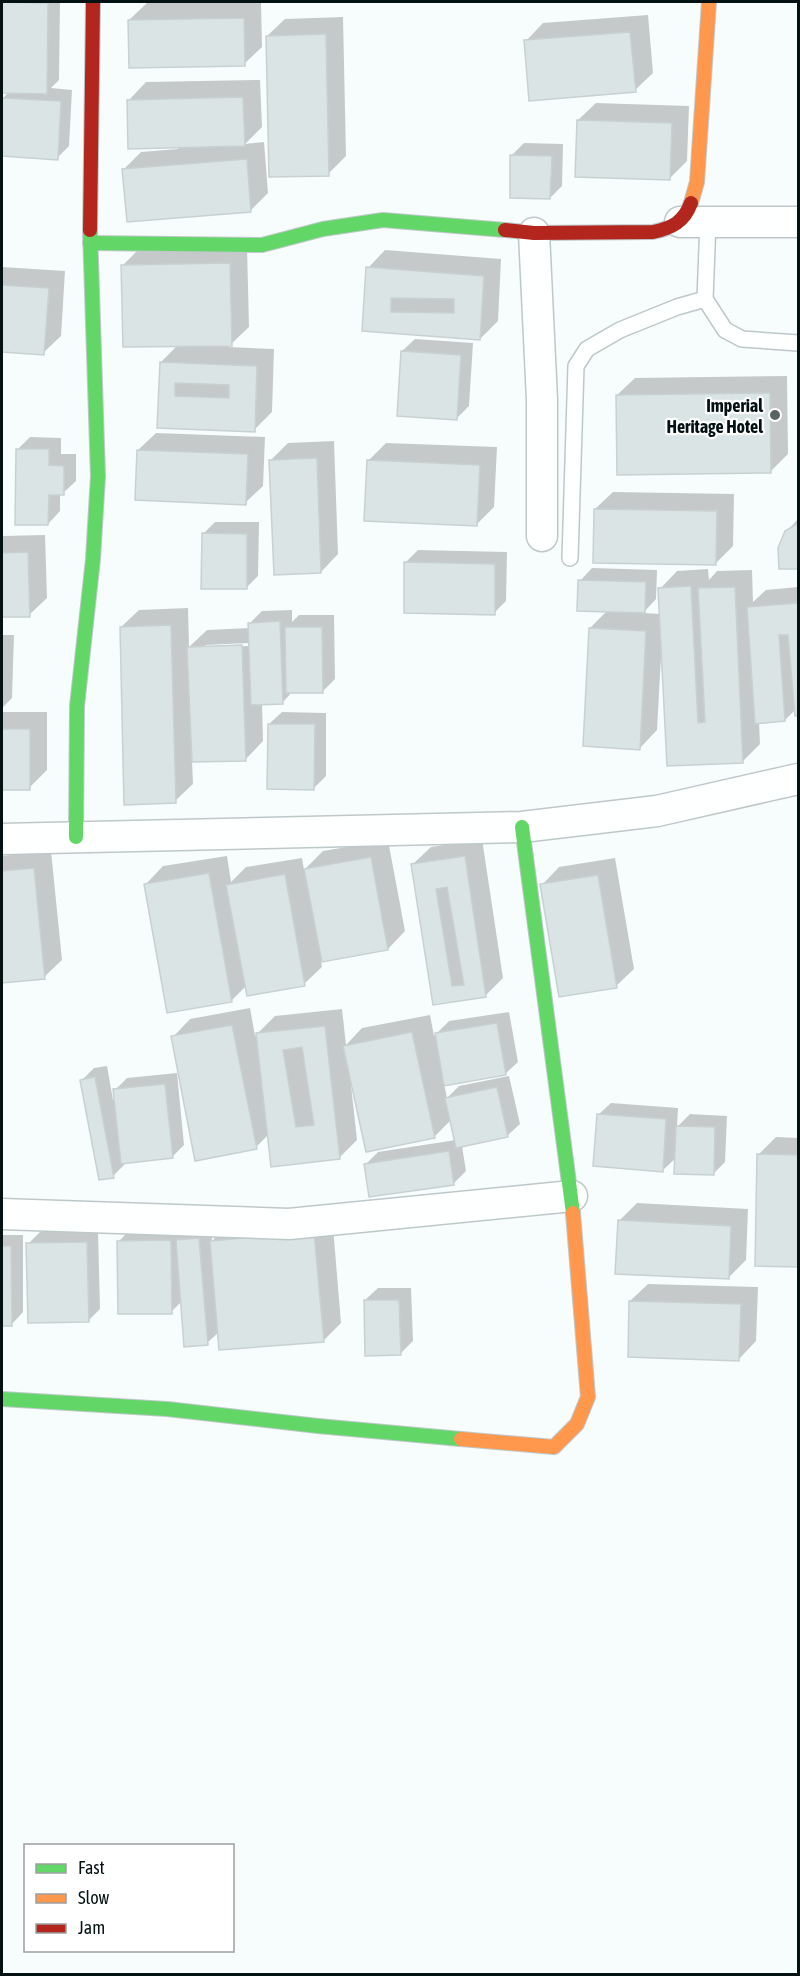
<svg xmlns="http://www.w3.org/2000/svg" width="800" height="1976" viewBox="0 0 800 1976" font-family="'Asap Condensed',sans-serif">
  <rect width="100%" height="100%" fill="#f7fcfc"/>
  <g fill="#0003" fill-rule="evenodd">
    <polygon points="2,2 60,2 59,80 51,88 72,90 69,146 57,158 2,155 3,98 9,92 2,92"/>
    <polygon points="261,2 262,47 244,64 129,20 147,3"/>
    <polygon points="648,15 653,73 635,90 526,41 543,23"/>
    <polygon points="343,17 346,156 328,174 267,36 285,19"/>
    <polygon points="260,80 262,127 245,144 264,142 268,193 250,211 124,169 141,152 178,149 178,146 129,100 146,82"/>
    <polygon points="596,103 689,106 687,161 669,179 578,120"/>
    <polygon points="524,143 563,144 562,186 550,198 512,155"/>
    <polygon points="247,246 249,327 228,347 274,349 272,412 254,430 159,426 161,362 178,345 123,265 140,248"/>
    <polygon points="385,250 501,259 498,321 480,339 363,330 368,268"/>
    <polygon points="2,267 65,271 61,336 43,353 2,350"/>
    <polygon points="415,339 473,343 469,406 457,418 402,351"/>
    <polygon points="787,376 788,454 771,471 617,395 635,378"/>
    <polygon points="156,433 265,437 263,486 245,503 138,450"/>
    <polygon points="30,437 61,438 61,454 76,454 76,481 63,493 60,493 60,511 48,524 17,450"/>
    <polygon points="334,441 338,554 321,572 271,460 288,443"/>
    <polygon points="386,443 497,447 494,507 477,524 368,461"/>
    <polygon points="613,492 734,494 733,546 715,564 595,509"/>
    <polygon points="798,519 798,567 781,567 786,532"/>
    <polygon points="215,522 259,522 258,576 246,588 203,534"/>
    <polygon points="45,535 47,598 29,615 2,616 2,536"/>
    <polygon points="418,550 507,552 506,601 494,613 406,562"/>
    <polygon points="592,568 657,570 656,599 643,613 661,614 660,589 677,571 708,569 709,580 717,571 752,570 753,602 766,590 798,587 798,714 796,714 796,709 785,720 759,722 760,744 743,761 669,765 663,657 661,657 657,730 640,748 590,628 608,610 580,581"/>
    <path d="M 188,608 L 189,647 L 207,630 L 250,628 L 250,623 L 262,611 L 292,610 L 292,622 L 299,615 L 334,615 L 335,679 L 323,691 L 293,691 L 283,702 L 262,703 L 263,741 L 246,759 L 192,761 L 193,784 L 175,801 L 121,627 L 139,610 ZM 249,643 L 249,646 L 205,648 L 205,645 Z"/>
    <polygon points="2,635 14,635 12,698 2,708"/>
    <polygon points="2,712 47,712 47,770 29,788 2,788"/>
    <polygon points="282,712 326,713 326,776 314,788 269,724"/>
    <polygon points="482,839 503,978 485,996 434,1003 413,864 431,847"/>
    <polygon points="388,840 405,931 388,949 321,961 322,967 304,984 246,986 232,1000 146,884 163,866 227,856 231,882 246,867 302,858 304,870 323,851"/>
    <polygon points="51,851 62,960 44,977 2,982 2,856"/>
    <polygon points="615,858 634,969 616,986 542,885 559,867"/>
    <polygon points="250,1008 255,1036 275,1016 342,1009 346,1045 362,1028 430,1015 434,1036 449,1021 509,1012 518,1062 505,1074 444,1084 447,1098 459,1086 509,1076 520,1124 507,1136 462,1146 466,1171 454,1183 366,1164 378,1152 456,1140 452,1119 434,1137 353,1085 351,1085 357,1140 339,1158 269,1134 256,1147 173,1037 190,1019"/>
    <polygon points="107,1066 113,1100 116,1100 115,1090 127,1078 177,1073 184,1145 172,1157 125,1162 125,1164 113,1176 82,1080 94,1068"/>
    <polygon points="611,1103 678,1108 677,1127 690,1114 727,1116 725,1162 713,1174 677,1157 663,1170 598,1115"/>
    <polygon points="776,1137 798,1138 798,1265 756,1264 758,1155"/>
    <polygon points="637,1203 748,1209 746,1260 728,1278 619,1221"/>
    <polygon points="332,1215 341,1323 323,1341 219,1332 207,1343 182,1301 171,1312 119,1241 131,1229 211,1226 212,1241 229,1224"/>
    <polygon points="98,1231 100,1309 88,1321 28,1244 40,1232"/>
    <polygon points="2,1235 23,1235 23,1312 11,1325 2,1325"/>
    <polygon points="648,1284 758,1287 756,1341 739,1359 630,1301"/>
    <polygon points="378,1288 411,1288 413,1341 400,1354 365,1300"/>
  </g>
  <g fill="#dbe4e5" stroke="#c8d1d2" stroke-width="1.5" fill-rule="evenodd">
    <polygon points="2,2 48,3 47,94 2,93"/>
    <polygon points="244,18 245,66 129,68 128,20"/>
    <polygon points="630,32 636,92 529,101 524,40"/>
    <polygon points="326,34 329,176 269,177 266,36"/>
    <polygon points="243,97 245,146 128,149 127,100"/>
    <polygon points="2,98 61,101 58,160 2,156"/>
    <polygon points="577,120 672,123 670,180 575,177"/>
    <polygon points="510,155 552,156 550,199 510,198"/>
    <polygon points="247,159 251,212 127,222 122,169"/>
    <polygon points="230,263 232,346 123,347 121,265"/>
    <path d="M 366,267 L 484,276 L 480,340 L 362,331 ZM 391,298 L 454,299 L 454,313 L 391,312 Z"/>
    <polygon points="2,285 49,288 44,355 2,352"/>
    <polygon points="401,351 461,355 457,420 397,416"/>
    <path d="M 160,362 L 257,366 L 255,432 L 157,428 ZM 175,383 L 229,385 L 229,398 L 175,396 Z"/>
    <polygon points="770,393 771,473 617,475 616,395"/>
    <polygon points="16,449 49,449 49,465 64,466 64,495 49,495 48,525 15,525"/>
    <polygon points="137,450 248,454 246,505 135,500"/>
    <polygon points="317,458 321,573 274,575 269,460"/>
    <polygon points="367,460 480,465 477,526 364,521"/>
    <polygon points="594,509 717,511 716,565 593,563"/>
    <polygon points="795,525 798,525 798,569 779,569 778,548 785,531"/>
    <polygon points="202,533 247,534 247,589 201,589"/>
    <polygon points="28,552 30,617 2,617 2,553"/>
    <polygon points="404,562 495,564 495,615 404,613"/>
    <polygon points="578,580 646,582 645,613 577,611"/>
    <polygon points="691,586 698,723 705,722 698,588 735,587 743,763 667,766 658,588"/>
    <polygon points="798,603 798,716 795,716 788,635 779,635 785,721 755,724 747,607"/>
    <polygon points="280,621 283,704 251,705 248,623"/>
    <polygon points="171,625 176,803 124,805 120,627"/>
    <polygon points="285,627 322,627 323,693 286,693"/>
    <polygon points="589,628 646,631 640,750 583,746"/>
    <polygon points="242,645 246,761 192,762 187,647"/>
    <polygon points="268,724 315,724 314,790 267,789"/>
    <rect x="2" y="729" width="28" height="61"/>
    <path d="M 465,856 L 486,997 L 433,1005 L 411,864 ZM 447,887 L 464,985 L 452,986 L 436,889 Z"/>
    <polygon points="371,857 388,950 322,962 304,869"/>
    <polygon points="34,868 45,979 2,983 2,871"/>
    <polygon points="209,873 232,1002 167,1013 144,884"/>
    <polygon points="285,874 305,986 247,996 226,885"/>
    <polygon points="598,875 617,988 559,997 540,884"/>
    <polygon points="497,1023 506,1075 444,1086 435,1033"/>
    <polygon points="232,1025 257,1149 195,1161 171,1036"/>
    <path d="M 325,1026 L 340,1159 L 271,1167 L 256,1033 ZM 302,1047 L 314,1125 L 296,1127 L 283,1050 Z"/>
    <polygon points="412,1032 435,1138 366,1152 343,1046"/>
    <polygon points="95,1077 114,1178 99,1180 80,1080"/>
    <polygon points="165,1084 173,1158 121,1164 113,1089"/>
    <polygon points="497,1087 508,1137 456,1148 445,1098"/>
    <polygon points="597,1114 666,1119 663,1172 593,1166"/>
    <polygon points="676,1126 715,1127 714,1175 674,1174"/>
    <polygon points="449,1151 454,1185 369,1197 364,1164"/>
    <polygon points="757,1154 798,1155 798,1267 755,1266"/>
    <polygon points="618,1220 731,1226 729,1279 615,1274"/>
    <polygon points="314,1232 324,1342 219,1350 210,1241"/>
    <polygon points="199,1238 208,1345 184,1347 176,1240"/>
    <polygon points="171,1240 172,1314 118,1314 117,1241"/>
    <polygon points="87,1242 89,1322 28,1323 26,1243"/>
    <polygon points="2,1246 11,1246 12,1326 2,1326"/>
    <polygon points="364,1300 399,1300 401,1355 365,1356"/>
    <polygon points="629,1301 741,1304 739,1361 628,1357"/>
  </g>
  <g fill="none" stroke-linecap="round" stroke-linejoin="round">
    <g stroke="#bec8c9" stroke-width="18">
      <g id="lane">
        <polyline points="708,222 705,299 725,330 742,339 798,343"/>
        <polyline points="570,558 576,366 587,349 620,330 677,307 705,299"/>
      </g>
    </g>
    <g stroke="#bec8c9" stroke-width="33">
      <g id="street">
        <polyline points="680,222 798,222"/>
        <polyline points="534,233 542,400 542,536"/>
        <polyline points="2,839 522,827 657,811 798,779"/>
        <polyline points="2,1214 289,1224 572,1196"/>
      </g>
    </g>
    <g stroke="#bec8c9" stroke-width="16">
      <g id="fast">
        <polyline points="90,243 262,245 323,229 383,220 505,230"/>
        <polyline points="522,827 573,1213"/>
        <polyline points="76,837 77,706 93,559 98,476 90,230"/>
        <polyline points="2,1399 167,1409 318,1426 461,1439"/>
      </g>
    </g>
    <g stroke="#bec8c9" stroke-width="16">
      <g id="slow">
        <polyline points="691,203 697,182 709,2"/>
        <polyline points="461,1439 554,1447 577,1424 588,1397 573,1213"/>
      </g>
    </g>
    <g stroke="#bec8c9" stroke-width="16">
      <g id="jam">
        <polyline points="90,230 93,2"/>
        <path d="M 505,230 L 534,233 L 653,232 C 672,228 684,222 691,203"/>
      </g>
    </g>
    <use href="#lane" stroke="#feffff" stroke-width="15"/>
    <use href="#street" stroke="#feffff" stroke-width="30"/>
    <use href="#fast" stroke="#63d668" stroke-width="14"/>
    <use href="#slow" stroke="#ff974d" stroke-width="14"/>
    <use href="#jam" stroke="#b3261e" stroke-width="14"/>
  </g>
  <circle fill="#596364" stroke="#fff" stroke-width="2" cx="775" cy="415" r="6"/>
  <g text-anchor="middle" dominant-baseline="central" stroke-width="4.5" stroke-linejoin="round" paint-order="stroke">
    <g font-size="18" font-weight="bold" fill="#041112" stroke="#fff" text-anchor="end">
      <text x="763" y="405">Imperial<tspan x="763" dy="21">Heritage Hotel</tspan></text>
    </g>
  </g>
  <rect width="800" height="1976" fill="none" stroke="#041112" stroke-width="6"/>
  <rect x="24" y="1844" width="210" height="108" fill="#ffffff" stroke="#9ba0a0" stroke-width="1.5"/>
  <rect x="36" y="1864" width="30" height="9" fill="#63d668" stroke="#9ba0a0" stroke-width="1.5"/>
  <text x="78" y="1874" font-size="18" fill="#041112">Fast</text>
  <rect x="36" y="1894" width="30" height="9" fill="#ff974d" stroke="#9ba0a0" stroke-width="1.5"/>
  <text x="78" y="1904" font-size="18" fill="#041112">Slow</text>
  <rect x="36" y="1924" width="30" height="9" fill="#b3261e" stroke="#9ba0a0" stroke-width="1.5"/>
  <text x="78" y="1934" font-size="18" fill="#041112">Jam</text>
</svg>
